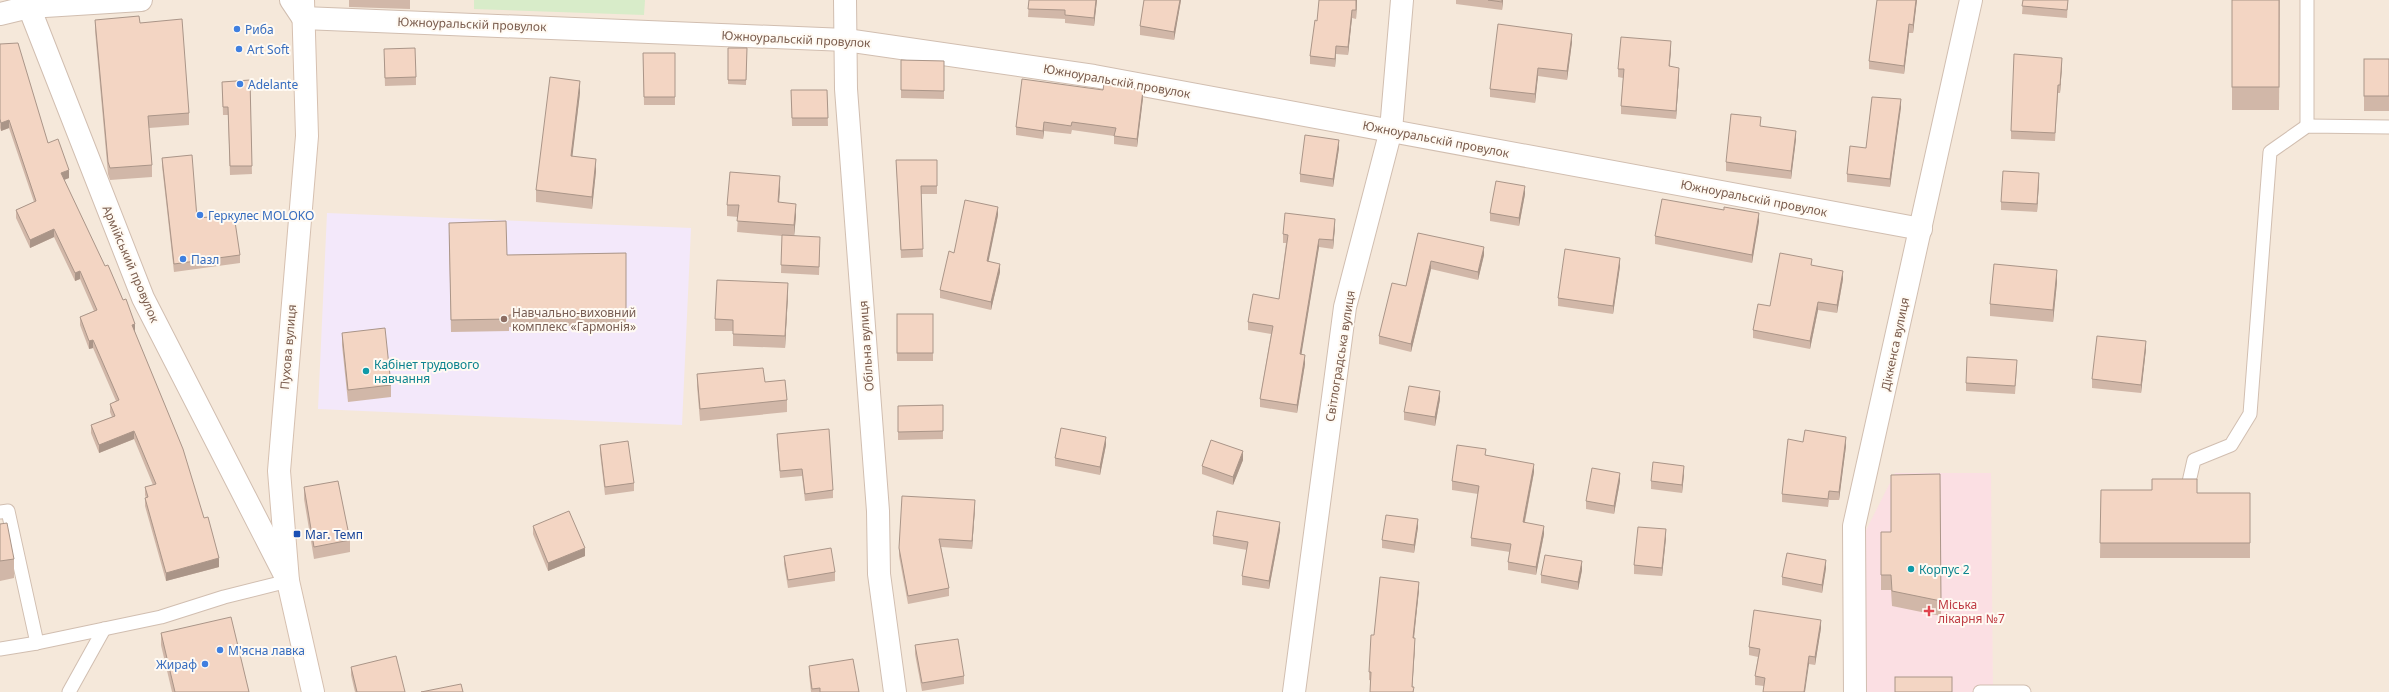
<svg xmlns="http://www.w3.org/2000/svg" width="2389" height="692" viewBox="0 0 2389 692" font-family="'Noto Sans',sans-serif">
  <rect width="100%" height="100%" fill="#fdf6ec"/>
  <rect fill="#f5e8da" x="0" y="0" width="2389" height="692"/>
  <polygon fill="#f3e8fa" points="327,213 691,228 682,425 318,409"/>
  <polygon fill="#fbdfe3" points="1895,473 1991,473 1993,692 1866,692 1866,530"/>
  <polygon fill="#d8ecc9" points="474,0 645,0 644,15 474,9"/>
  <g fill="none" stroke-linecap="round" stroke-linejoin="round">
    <g stroke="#d1beb0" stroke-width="15">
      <g id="service">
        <polyline points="2307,126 2307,0"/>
        <polyline points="2189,482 2194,460 2231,445 2250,414 2270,152 2307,126 2389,127"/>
        <polyline points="0,512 8,511 37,643"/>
        <polyline points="0,649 37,643 161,617 224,597 288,581"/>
        <polyline points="69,692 104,629"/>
        <polyline points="1980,692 2024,692"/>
      </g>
    </g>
    <g stroke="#d1beb0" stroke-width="24">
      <g id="minor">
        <polyline points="291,0 303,18 846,40 1094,76 1921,229"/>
        <polyline points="845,0 846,89 878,511 879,574 895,692"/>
        <polyline points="29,7 141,0"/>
        <polyline points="0,14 29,7 143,298 288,581"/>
        <polyline points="1294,692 1345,307 1391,130 1402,0"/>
        <polyline points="1855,692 1854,526 1971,0"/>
      </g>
    </g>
    <g stroke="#d6c0b0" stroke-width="24">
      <polyline id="secondary" points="303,0 307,136 279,471 288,581 313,692"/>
    </g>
    <use href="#service" stroke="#fff" stroke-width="13"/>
    <use href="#minor" stroke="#fff" stroke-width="22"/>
    <use href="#secondary" stroke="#fff" stroke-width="22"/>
  </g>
  <g fill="#d1b7a8">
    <polygon points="349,0 410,0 410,9 349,7"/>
    <polygon points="1029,0 1097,0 1094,26 1065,23 1065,19 1028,17"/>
    <polygon points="1144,0 1181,0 1174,40 1140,35 1140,26"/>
    <polygon points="1357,0 1356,19 1352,18 1348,55 1336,54 1335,67 1310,64 1310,56 1317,21"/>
    <polygon points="1456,0 1503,0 1502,10 1456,4"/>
    <polygon points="1917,0 1913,33 1909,33 1904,74 1869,69 1869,61"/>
    <polygon points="2023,0 2068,0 2067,18 2022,14"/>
    <polygon points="2232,0 2280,0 2279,110 2232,110"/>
    <polygon points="95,20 189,113 189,125 149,128 152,165 152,177 110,180 108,174 95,31"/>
    <polygon points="1572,42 1567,80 1538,76 1535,103 1490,97 1490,89"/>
    <polygon points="0,44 48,143 69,178 64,180 135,332 219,567 166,581 145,506 145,498 146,498 145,495 145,487 153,485 134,439 99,453 91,433 91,425 112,417 110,412 110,404 116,401 93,348 89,349 80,325 80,317 94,311 80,279 75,281 54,237 30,248 16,218 16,210 34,202 9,128 1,131 0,128"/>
    <polygon points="728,48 747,48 746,85 728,84"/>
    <polygon points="1671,50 1669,66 1679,76 1676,119 1621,114 1621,106 1623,78 1618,77 1618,69"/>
    <polygon points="643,53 675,53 675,105 644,105"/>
    <polygon points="384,58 416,77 416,85 385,86"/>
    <rect x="2364" y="59" width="25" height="52"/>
    <polygon points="901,60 944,61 944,99 901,98"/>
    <polygon points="2062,66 2060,93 2058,93 2055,141 2011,139 2011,131"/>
    <polygon points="250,80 252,174 230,175 228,115 223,115 222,82"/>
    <polygon points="791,90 827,90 828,126 792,126"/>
    <polygon points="580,93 572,156 596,171 592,209 536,202 536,190"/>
    <polygon points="1143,98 1137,147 1114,144 1114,136 1072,130 1071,134 1044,131 1043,139 1016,135 1016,127"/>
    <polygon points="1901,107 1890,187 1847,182 1847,174"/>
    <polygon points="1796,139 1791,179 1726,171 1726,162"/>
    <polygon points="1339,148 1333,187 1300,182 1300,174"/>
    <polygon points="162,158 197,218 240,255 240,263 174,272 162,166"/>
    <polygon points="896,160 937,160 937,194 921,194 923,257 901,258"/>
    <polygon points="2039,182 2037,212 2001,210 2001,202"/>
    <polygon points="780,188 779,203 796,216 794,235 820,245 819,275 781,273 782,236 737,232 738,217 727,216 727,205"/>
    <polygon points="1525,194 1519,226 1490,221 1490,213"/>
    <polygon points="998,215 988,261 1000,272 991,310 940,298 940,290 954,253"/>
    <polygon points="1759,221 1752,263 1655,244 1655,236"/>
    <polygon points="1335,227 1333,249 1319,247 1301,355 1305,364 1297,413 1260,407 1260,399 1271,334 1248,330 1248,322 1279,299 1286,243 1283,243 1283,234"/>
    <polygon points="1418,233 1484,255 1478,280 1431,269 1411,352 1379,344 1379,336 1406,286"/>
    <polygon points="449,235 507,255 626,253 626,325 509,327 509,331 451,332"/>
    <polygon points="1812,265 1843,279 1837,313 1818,310 1810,349 1753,338 1753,330 1770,306"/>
    <polygon points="1620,266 1613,314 1558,306 1558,298"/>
    <polygon points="2057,282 2053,322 1990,316 1990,304"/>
    <polygon points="788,295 785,348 733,346 733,331 715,331 715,319"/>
    <rect x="897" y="314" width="36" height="47"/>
    <polygon points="342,333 391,385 391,397 348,402 342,345"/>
    <polygon points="2146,349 2141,393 2092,388 2092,379"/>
    <polygon points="2017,368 2015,394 1966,391 1966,383"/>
    <polygon points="697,374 765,382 787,400 787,412 700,421 697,386"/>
    <polygon points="1440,399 1435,426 1404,420 1404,412"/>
    <polygon points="943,405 943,439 898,440 898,406"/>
    <polygon points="777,434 833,490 833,498 805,501 802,476 780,478 777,441"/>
    <polygon points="1803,442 1846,446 1839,500 1829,500 1828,507 1782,502 1782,494"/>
    <polygon points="600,445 634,483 634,491 605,495 600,453"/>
    <polygon points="1106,445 1100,475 1055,466 1055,458"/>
    <polygon points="1486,455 1534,472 1525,522 1544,534 1536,575 1508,570 1508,562 1510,552 1471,546 1471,538 1478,494 1452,490 1452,481"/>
    <polygon points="1243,460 1233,485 1202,474 1202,466"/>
    <polygon points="1684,474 1682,493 1651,489 1651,481"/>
    <polygon points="1940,474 1941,616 1892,606 1891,590 1881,590 1881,532 1891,532"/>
    <polygon points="1620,481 1614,514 1586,509 1586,501"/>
    <polygon points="304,487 350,540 350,552 314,559 304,499"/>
    <polygon points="2101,490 2152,490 2197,493 2250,493 2250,558 2100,558"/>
    <polygon points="975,508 972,549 941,547 949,588 949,596 908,604 899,556 899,548"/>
    <polygon points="0,524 14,559 14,578 0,581"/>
    <polygon points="533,526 585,556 548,571 533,534"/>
    <polygon points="1418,527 1414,553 1382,548 1382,540"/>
    <polygon points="1280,530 1269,589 1242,585 1242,576 1247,550 1213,544 1213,536"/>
    <polygon points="1666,538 1662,576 1634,574 1634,565"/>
    <polygon points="784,556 835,572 835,581 788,588 784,564"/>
    <polygon points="1826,568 1822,593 1782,585 1782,577"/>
    <polygon points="1582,570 1578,590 1541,583 1541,575"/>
    <polygon points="1419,590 1414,638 1415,646 1412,687 1414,692 1369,680 1369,672 1374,635"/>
    <polygon points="1821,628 1815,665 1809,664 1764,686 1755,685 1755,676 1758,657 1749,655 1749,647"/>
    <polygon points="161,633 249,692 172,692 161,645"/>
    <polygon points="915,645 964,676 964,684 922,691 915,654"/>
    <polygon points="809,666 859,692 811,692 809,674"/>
    <polygon points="351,667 405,692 355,692 351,675"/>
  </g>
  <g fill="#aa9588">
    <polygon points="1096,0 1097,0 1094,26 1094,18"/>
    <polygon points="1180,0 1181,0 1174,40 1174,32"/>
    <polygon points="1356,0 1357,0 1356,19"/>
    <polygon points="1502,0 1503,0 1502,10"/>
    <polygon points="1916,0 1917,0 1913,33 1913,25"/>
    <polygon points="1352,10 1352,18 1348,55 1348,47"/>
    <polygon points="1909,24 1909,33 1904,74 1904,66"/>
    <polygon points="1572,34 1572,42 1567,80 1567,71"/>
    <polygon points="1671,41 1671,50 1669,75 1669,66"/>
    <polygon points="1336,46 1336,54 1335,67 1335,59"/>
    <polygon points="2062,58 2062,66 2060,93 2060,85"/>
    <polygon points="1538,68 1538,76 1535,103 1535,94"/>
    <polygon points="1679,68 1679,76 1676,119 1676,111"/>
    <polygon points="580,81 580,93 571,168 571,156"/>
    <polygon points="1143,90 1143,98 1137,147 1137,139"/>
    <polygon points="1901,99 1901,107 1890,187 1890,179"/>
    <polygon points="9,120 9,128 1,131 1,123"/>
    <polygon points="1044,122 1044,131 1043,139 1043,131"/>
    <polygon points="1796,131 1796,139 1791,179 1791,171"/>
    <polygon points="1339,140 1339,148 1333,187 1333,179"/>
    <polygon points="596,159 596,171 592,209 592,197"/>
    <polygon points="69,170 69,178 61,181 61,173"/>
    <polygon points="2039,173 2039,182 2037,212 2037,204"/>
    <polygon points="780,176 780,188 778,214 778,202"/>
    <polygon points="1525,186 1525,194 1519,226 1519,218"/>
    <polygon points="796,204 796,216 794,237 794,225"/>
    <polygon points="998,207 998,215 987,269 987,261"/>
    <polygon points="1759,213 1759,221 1752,263 1752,255"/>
    <polygon points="1335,219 1335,227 1333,249 1333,240"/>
    <polygon points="54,229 54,237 30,248 30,240"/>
    <polygon points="1319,239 1319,247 1300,363 1300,354"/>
    <polygon points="1484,247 1484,255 1478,280 1478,272"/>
    <polygon points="1620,258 1620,266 1613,314 1613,306"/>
    <polygon points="1431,261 1431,269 1411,352 1411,344"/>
    <polygon points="1000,264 1000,272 991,310 991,302"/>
    <polygon points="2057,270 2057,282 2053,322 2053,310"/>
    <polygon points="80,271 80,279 75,281 75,273"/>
    <polygon points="1843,271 1843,279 1837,313 1837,305"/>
    <polygon points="788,283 788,295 785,348 785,336"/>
    <polygon points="1818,302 1818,310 1810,349 1810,341"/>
    <polygon points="135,324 135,332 132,333 132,325"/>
    <polygon points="93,340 93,348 89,349 89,341"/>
    <polygon points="2146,341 2146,349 2141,393 2141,385"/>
    <polygon points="1305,355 1305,364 1297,413 1297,405"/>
    <polygon points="1440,391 1440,399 1435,426 1435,417"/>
    <polygon points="134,431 134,439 99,453 99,445"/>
    <polygon points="1106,437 1106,445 1100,475 1100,467"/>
    <polygon points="1846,437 1846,446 1839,500 1839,492"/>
    <polygon points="1243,451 1243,460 1233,485 1233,477"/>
    <polygon points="1534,464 1534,472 1523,530 1523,522"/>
    <polygon points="1684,466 1684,474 1682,493 1682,485"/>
    <polygon points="1620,473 1620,481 1614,514 1614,506"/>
    <polygon points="975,500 975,508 972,549 972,541"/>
    <polygon points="1418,519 1418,527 1414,553 1414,545"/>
    <polygon points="1280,522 1280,530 1269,589 1269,581"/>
    <polygon points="1544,526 1544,534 1536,575 1536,567"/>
    <polygon points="1666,529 1666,538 1662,576 1662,568"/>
    <polygon points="585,548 585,556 548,571 548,563"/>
    <polygon points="219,558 219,567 166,581 166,573"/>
    <polygon points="1826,560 1826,568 1822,593 1822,585"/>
    <polygon points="1582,561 1582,570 1578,590 1578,582"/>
    <polygon points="1419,582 1419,590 1413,646 1413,638"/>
    <polygon points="1821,620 1821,628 1815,665 1815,657"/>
    <polygon points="1415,638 1415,646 1412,692 1412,687"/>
    <polygon points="1809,656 1809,664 1805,692 1804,692"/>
  </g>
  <g fill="#f3d5c3" stroke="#aa9588">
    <polygon points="1029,0 1096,0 1094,18 1065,15 1065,10 1028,9"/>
    <polygon points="1144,0 1180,0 1174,32 1140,26"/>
    <polygon points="1319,0 1356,0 1356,10 1352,10 1348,47 1336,46 1335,59 1310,56 1315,20 1317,21"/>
    <polygon points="1488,0 1502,0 1502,2"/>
    <polygon points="1877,0 1916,0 1913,25 1909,24 1904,66 1869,61"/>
    <polygon points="2023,0 2068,0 2067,10 2022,6"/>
    <rect x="2232" y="0" width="47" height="87"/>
    <polygon points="139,16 140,23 182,19 189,113 148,116 152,165 110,168 108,162 95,20"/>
    <polygon points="1498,24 1572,34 1567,71 1538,68 1535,94 1490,89"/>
    <polygon points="1621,37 1671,41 1669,66 1679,68 1676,111 1621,106 1624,69 1618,69"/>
    <polygon points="18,43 48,143 58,139 69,170 61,173 105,266 108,265 123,300 126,299 135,324 132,325 183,449 204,518 208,517 219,558 166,573 145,498 148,497 145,487 156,484 134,431 99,445 91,425 115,416 110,404 119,400 93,340 89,341 80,317 97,310 80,271 75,273 54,229 30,240 16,210 36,201 9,120 1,123 0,119 0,44"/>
    <polygon points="415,48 416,77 385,78 384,49"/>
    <polygon points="728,48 747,48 746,80 728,80"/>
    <polygon points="643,53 675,53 675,97 644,97"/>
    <polygon points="2014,54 2062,58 2060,85 2058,85 2055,133 2011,131"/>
    <rect x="2364" y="59" width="25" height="37"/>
    <polygon points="901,60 944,61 944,91 901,90"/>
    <polygon points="550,77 580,81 571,156 596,159 592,197 536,190"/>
    <polygon points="1022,79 1103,90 1104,84 1143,90 1137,139 1114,136 1116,128 1072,122 1071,126 1044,122 1043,131 1016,127"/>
    <polygon points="250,80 252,166 230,166 228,107 223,107 222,82"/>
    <polygon points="791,90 827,90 828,118 792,118"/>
    <polygon points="1872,97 1901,99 1890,179 1847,174 1850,146 1866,148"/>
    <polygon points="1731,114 1761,117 1760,126 1796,131 1791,171 1726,162"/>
    <polygon points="1305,135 1339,140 1333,179 1300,174"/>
    <polygon points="192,155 197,218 234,215 240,255 174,264 162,158"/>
    <polygon points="896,160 937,160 937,186 921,186 923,249 901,250"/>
    <polygon points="2003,171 2039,173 2037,204 2001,202"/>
    <polygon points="730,172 780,176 778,202 796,204 794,225 737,221 739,205 727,205"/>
    <polygon points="1496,181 1525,186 1519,218 1490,213"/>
    <polygon points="1662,199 1724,210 1724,207 1759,213 1752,255 1655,236"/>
    <polygon points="965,200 998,207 987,261 1000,264 991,302 940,290 949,251 954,253"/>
    <polygon points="1285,213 1335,219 1333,240 1319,239 1300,354 1305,355 1297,405 1260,399 1273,326 1248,322 1253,294 1279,299 1288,235 1283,234"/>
    <polygon points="506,221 507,255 626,253 626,313 509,315 509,319 451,320 449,223"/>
    <polygon points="1418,233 1484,247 1478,272 1431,261 1411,344 1379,336 1392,283 1406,286"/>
    <polygon points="782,235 820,237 819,267 781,265"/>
    <polygon points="1565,249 1620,258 1613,306 1558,298"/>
    <polygon points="1780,253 1812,259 1811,265 1843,271 1837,305 1818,302 1810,341 1753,330 1758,304 1770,306"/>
    <polygon points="1994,264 2057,270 2053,310 1990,304"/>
    <polygon points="717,280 788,283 785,336 733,334 733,320 715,319"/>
    <rect x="897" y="314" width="36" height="39"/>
    <polygon points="385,328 391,385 348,390 342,333"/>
    <polygon points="2097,336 2146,341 2141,385 2092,379"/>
    <polygon points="1967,357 2017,360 2015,386 1966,383"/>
    <polygon points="763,368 765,382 785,380 787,400 700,409 697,374"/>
    <polygon points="1409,386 1440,391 1435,417 1404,412"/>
    <polygon points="943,405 943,431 898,432 898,406"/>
    <polygon points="1061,428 1106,437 1100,467 1055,458"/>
    <polygon points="829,429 833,490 805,494 802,469 780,471 777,434"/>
    <polygon points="1805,430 1846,437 1839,492 1829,491 1828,499 1782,494 1788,439 1803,442"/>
    <polygon points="1211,440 1243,451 1233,477 1202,466"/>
    <polygon points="628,441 634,483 605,487 600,445"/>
    <polygon points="1457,445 1486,449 1485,455 1534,464 1523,522 1544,526 1536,567 1508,562 1511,544 1471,538 1479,486 1452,481"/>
    <polygon points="1653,462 1684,466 1682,485 1651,481"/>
    <polygon points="1592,468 1620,473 1614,506 1586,501"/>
    <polygon points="1940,474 1941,601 1892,591 1891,575 1881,575 1881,532 1891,532 1891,475"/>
    <polygon points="2152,479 2197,479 2197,493 2250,493 2250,543 2100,543 2101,490 2152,490"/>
    <polygon points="338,481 350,540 314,547 304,487"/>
    <polygon points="902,496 975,500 972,541 939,539 949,588 908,596 899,548"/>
    <polygon points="569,511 585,548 548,563 533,526"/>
    <polygon points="1217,511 1280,522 1269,581 1242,576 1248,542 1213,536"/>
    <polygon points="1386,515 1418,519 1414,545 1382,540"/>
    <polygon points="7,523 14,559 0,561 0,524"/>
    <polygon points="1638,527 1666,529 1662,568 1634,565"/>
    <polygon points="831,548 835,572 788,580 784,556"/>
    <polygon points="1787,553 1826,560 1822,585 1782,577"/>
    <polygon points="1545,555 1582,561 1578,582 1541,575"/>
    <polygon points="1380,577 1419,582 1413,638 1415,638 1412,687 1414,687 1413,692 1370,692 1371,672 1369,672 1371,635 1374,635"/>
    <polygon points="1754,610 1821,620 1815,657 1809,656 1804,692 1763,692 1765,678 1755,676 1760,649 1749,647"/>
    <polygon points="231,617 249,692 175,692 161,633"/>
    <polygon points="958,639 964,676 922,683 915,645"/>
    <polygon points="396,656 405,692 357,692 351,667"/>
    <polygon points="853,659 859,692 820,692 820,688 812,689 809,666"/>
    <rect x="1895" y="677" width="57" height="15"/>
    <polygon points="461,684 463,692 421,692"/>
  </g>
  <g fill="#3f7fe0" stroke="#fffaf3" stroke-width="1.5">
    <circle cx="237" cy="29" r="4"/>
    <circle cx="239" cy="49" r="4"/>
    <circle cx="240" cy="84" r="4"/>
    <circle cx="200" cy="215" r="4"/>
    <circle cx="183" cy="259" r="4"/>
    <circle cx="220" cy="650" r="4"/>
    <circle cx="205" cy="664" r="4"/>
  </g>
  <circle fill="#8d6e63" stroke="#fffaf3" stroke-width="1.5" cx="504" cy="319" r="4"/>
  <g fill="#0f9aa8" stroke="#fffaf3" stroke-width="1.5">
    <circle cx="366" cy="371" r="4"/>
    <circle cx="1911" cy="569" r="4"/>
  </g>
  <rect fill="#1a4fb4" stroke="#fffaf3" stroke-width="1.5" x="293" y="530" width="8" height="8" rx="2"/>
  <path fill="#e0444e" stroke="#fffaf3" stroke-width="1.5" d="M1927 605h4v4h4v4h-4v4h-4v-4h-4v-4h4z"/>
  <g text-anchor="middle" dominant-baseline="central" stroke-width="4" stroke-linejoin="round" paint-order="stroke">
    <g font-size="12" fill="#7a5c4d" stroke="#fffaf3">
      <text transform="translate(472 24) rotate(2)">Южноуральскій провулок</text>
      <text transform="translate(796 39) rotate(3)">Южноуральскій провулок</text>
      <text transform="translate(1117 81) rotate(10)">Южноуральскій провулок</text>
      <text transform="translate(1436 139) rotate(11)">Южноуральскій провулок</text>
      <text transform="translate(1754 198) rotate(11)">Южноуральскій провулок</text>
      <text transform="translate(131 264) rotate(67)">Армійський провулок</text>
      <text transform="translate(1895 344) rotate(-78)">Діккенса вулиця</text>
      <text transform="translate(866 346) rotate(-94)">Обільна вулиця</text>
      <text transform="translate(288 347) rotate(-85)">Пухова вулиця</text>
      <text transform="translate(1340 356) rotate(-81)">Світлоградська вулиця</text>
    </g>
    <g font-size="12" fill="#366cbe" stroke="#fffaf3" text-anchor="start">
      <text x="245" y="29">Риба</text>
      <text x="247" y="49">Art Soft</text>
      <text x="248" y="84">Adelante</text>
      <text x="208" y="215">Геркулес MOLOKO</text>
      <text x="191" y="259">Пазл</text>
      <text x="228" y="650">М'ясна лавка</text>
      <text x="197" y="664" text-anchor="end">Жираф</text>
    </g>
    <g font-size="12" fill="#785e54" stroke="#fffaf3" text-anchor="start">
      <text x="512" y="312">Навчально-виховний<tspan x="512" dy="14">комплекс «Гармонія»</tspan></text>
    </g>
    <g font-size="12" fill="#0d838f" stroke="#fffaf3" text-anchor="start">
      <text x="374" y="364">Кабінет трудового<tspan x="374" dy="14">навчання</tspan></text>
      <text x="1919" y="569">Корпус 2</text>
    </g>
    <g font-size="12" fill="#164399" stroke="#fffaf3" text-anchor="start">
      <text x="305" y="534">Маг. Темп</text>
    </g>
    <g font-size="12" fill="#be3a42" stroke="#fffaf3" text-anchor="start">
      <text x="1938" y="604">Міська<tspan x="1938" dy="14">лікарня №7</tspan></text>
    </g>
  </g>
</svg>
